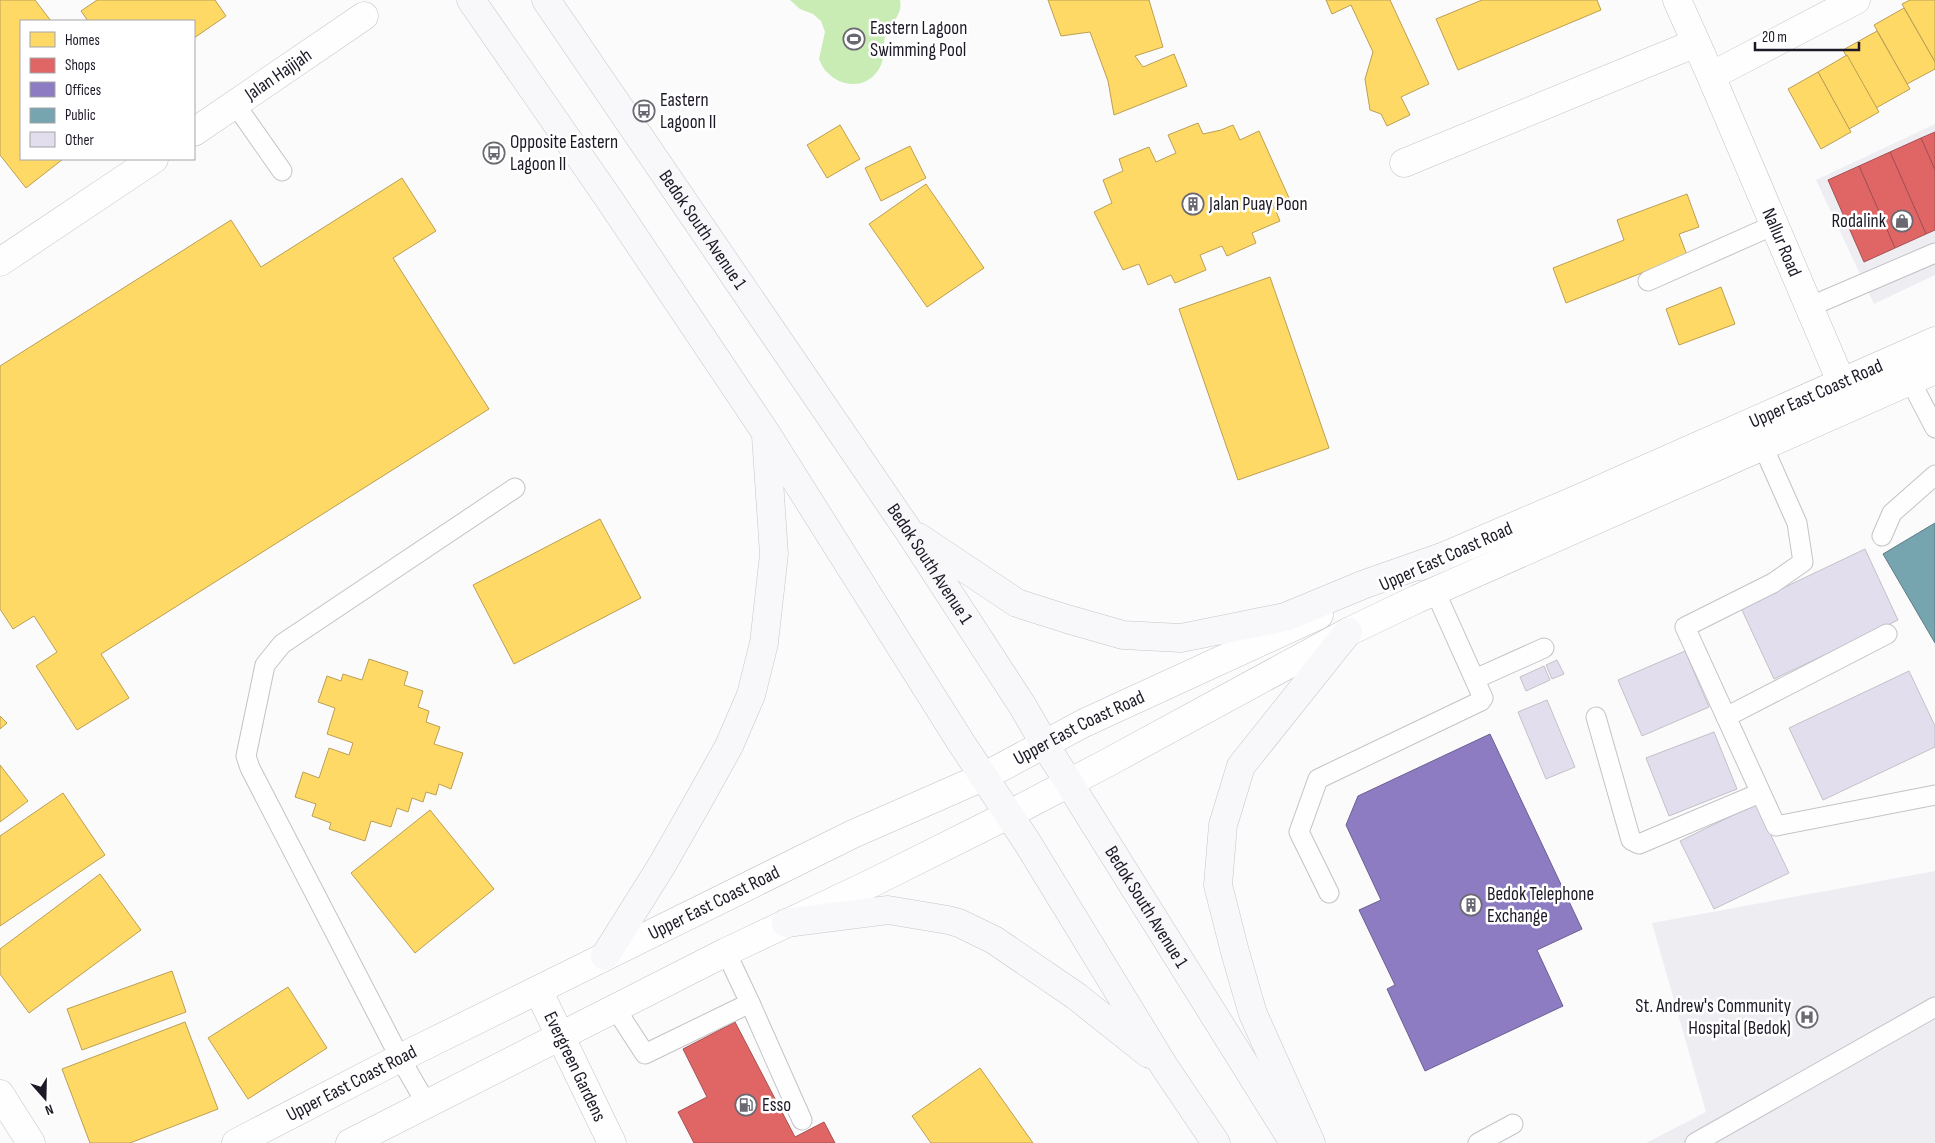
<svg xmlns="http://www.w3.org/2000/svg" width="1935" height="1143" viewBox="0 0 1935 1143" font-family="'Sofia Sans Condensed',sans-serif">
  <rect width="100%" height="100%" fill="#fbfbfb"/>
  <g fill="#eeedf2">
    <polygon points="1935,124 1935,275 1874,304 1816,180"/>
    <polygon points="1935,871 1935,1143 1646,1143 1706,1112 1652,923"/>
  </g>
  <path fill="#c9ecb4" d="M 790,0 L 900,0 C 903,16 891,21 886,34 C 882,44 885,55 881,65 C 871,88 843,90 827,72 C 823,69 821,63 819,59 L 825,32 L 821,21 L 813,14 L 800,9 Z"/>
  <g fill="#ffd966" stroke="#bb9f53">
    <polygon points="0,0 35,0 51,21 21,21 21,159 63,159 26,188 0,155"/>
    <polygon points="97,0 215,0 226,16 194,38 194,21 88,21 81,11"/>
    <polygon points="1048,0 1149,0 1163,47 1135,56 1143,67 1174,54 1187,86 1114,115 1108,81 1090,32 1061,36"/>
    <polygon points="1326,0 1390,0 1429,84 1401,97 1410,115 1387,126 1381,114 1370,110 1365,79 1373,52 1351,5 1332,14"/>
    <polygon points="1482,0 1597,0 1601,10 1458,70 1436,19"/>
    <polygon points="1910,0 1935,0 1935,62 1902,4"/>
    <polygon points="1904,8 1935,62 1935,69 1907,84 1874,25"/>
    <polygon points="1877,31 1910,89 1876,108 1843,50"/>
    <polygon points="1847,55 1879,112 1849,129 1818,72"/>
    <polygon points="1818,72 1851,132 1821,149 1788,89"/>
    <polygon points="1198,123 1203,134 1221,130 1233,125 1240,140 1259,131 1289,198 1273,204 1280,221 1252,233 1256,243 1227,256 1222,246 1200,255 1206,270 1175,283 1171,275 1148,285 1139,264 1123,270 1094,212 1112,203 1103,180 1123,171 1119,159 1149,147 1156,162 1176,153 1168,135"/>
    <polygon points="840,125 860,159 827,178 807,145"/>
    <polygon points="910,146 926,178 881,201 865,168"/>
    <polygon points="402,178 436,231 393,258 489,409 101,654 129,698 77,730 36,666 57,652 34,616 13,629 0,609 0,366 231,220 261,267"/>
    <polygon points="926,184 984,268 927,307 869,224"/>
    <polygon points="1687,194 1699,227 1679,234 1687,255 1566,303 1553,268 1624,240 1617,220"/>
    <polygon points="1270,277 1329,448 1238,480 1179,309"/>
    <polygon points="1721,287 1735,324 1679,345 1666,309"/>
    <polygon points="600,519 641,598 514,664 473,585"/>
    <polygon points="369,659 408,672 404,685 423,691 418,707 429,711 426,722 440,727 434,744 463,753 451,789 439,784 436,795 426,792 423,802 412,798 408,812 397,808 391,827 371,821 365,841 329,829 331,823 312,816 316,804 295,797 303,772 319,778 329,748 349,755 353,743 327,734 335,708 318,702 327,676 341,681 343,674 362,680"/>
    <polygon points="0,716 7,723 0,729"/>
    <polygon points="0,765 28,801 0,822"/>
    <polygon points="63,793 105,855 0,926 0,836"/>
    <polygon points="430,810 494,889 415,953 351,873"/>
    <polygon points="100,874 141,930 29,1013 0,974 0,949"/>
    <polygon points="172,971 186,1012 82,1050 67,1009"/>
    <polygon points="288,987 327,1048 248,1099 208,1038"/>
    <polygon points="185,1022 218,1109 130,1143 90,1143 62,1069"/>
    <polygon points="980,1068 1033,1143 931,1143 912,1116"/>
  </g>
  <g fill="#e06666" stroke="#a64f53">
    <polygon points="1935,132 1935,170 1921,138"/>
    <polygon points="1921,138 1935,170 1935,230 1926,234 1890,152"/>
    <polygon points="1890,152 1926,234 1895,248 1859,166"/>
    <polygon points="1859,166 1895,248 1864,262 1828,180"/>
    <polygon points="735,1022 795,1137 824,1122 835,1143 694,1143 678,1112 707,1097 683,1049"/>
  </g>
  <polygon fill="#8e7cc3" stroke="#6c5e94" points="1490,734 1582,929 1537,950 1563,1006 1425,1071 1387,989 1395,985 1359,910 1381,900 1346,825 1358,796"/>
  <polygon fill="#76a5af" stroke="#5b7b86" points="1935,523 1935,643 1883,554"/>
  <g fill="#e2deee" stroke="#c3c1c7">
    <polygon points="1865,549 1898,620 1774,679 1741,608"/>
    <polygon points="1685,651 1709,707 1642,736 1618,680"/>
    <polygon points="1557,660 1564,674 1552,679 1546,665"/>
    <polygon points="1544,666 1550,680 1526,691 1520,677"/>
    <polygon points="1909,671 1935,726 1935,747 1823,800 1789,728"/>
    <polygon points="1547,700 1575,767 1546,779 1518,712"/>
    <polygon points="1714,732 1737,789 1669,816 1646,758"/>
    <polygon points="1756,804 1789,873 1714,909 1680,841"/>
  </g>
  <g fill="none" stroke-linecap="round" stroke-linejoin="round">
    <g stroke="#c3c2c8" stroke-width="21">
      <g id="lane">
        <polyline points="235,104 282,171"/>
        <polyline points="1648,281 1774,225"/>
        <polyline points="1809,307 1935,253"/>
        <polyline points="1911,382 1935,428"/>
        <polyline points="1758,435 1797,523 1803,562 1773,583 1685,627 1776,826 1935,795"/>
        <polyline points="1882,536 1892,513 1935,475"/>
        <polyline points="1475,679 1544,648"/>
        <polyline points="1596,717 1631,840 1639,844 1760,793"/>
        <polyline points="1726,717 1887,634"/>
        <polyline points="1329,893 1299,832 1318,779 1481,701 1483,698 1435,591"/>
        <polyline points="750,1003 802,1120"/>
        <polyline points="615,1008 645,1054 750,1003 726,952"/>
        <polyline points="426,1103 400,1058 250,768 246,756 265,665 282,644 515,488"/>
        <polyline points="1478,1143 1513,1124"/>
        <polyline points="1695,1143 1935,1007"/>
      </g>
    </g>
    <g stroke="#c3c2c8" stroke-width="29">
      <g id="street">
        <path id="s1" d="M 1677,0 L 1711,76 L 1851,405"/>
        <polyline points="1711,76 1856,0"/>
        <path id="s2" d="M 194,132 L 364,16"/>
        <polyline points="1404,163 1696,43"/>
        <polyline points="0,262 154,159"/>
        <path id="s3" d="M 538,990 L 612,1143"/>
        <polyline points="0,1094 31,1143"/>
      </g>
    </g>
    <g stroke="#c3c2c8" stroke-width="29">
      <g id="secondary">
        <path id="s4" d="M 1421,566 L 1580,498 L 1935,341"/>
        <path id="s5" d="M 236,1143 L 400,1058 L 853,834 L 983,777 L 1084,723 L 1319,615"/>
        <polyline points="350,1143 726,952 874,882 1008,815 1107,763 1348,632 1417,599 1935,370"/>
      </g>
    </g>
    <g stroke="#c6c5cb" stroke-width="29">
      <g id="primary">
        <polyline points="471,0 609,199 766,433 960,741 1027,842 1164,1066 1216,1143"/>
        <path id="s6" d="M 546,0 L 908,530 L 1022,705 L 1044,743 L 1294,1143"/>
        <polyline points="918,537 1017,603 1067,619 1123,635 1181,638 1285,617 1365,584 1442,557"/>
        <polyline points="786,923 888,910 948,920 959,923 994,940 1076,996 1149,1054"/>
        <polyline points="605,956 662,865 695,807 729,746 751,695 764,643 774,554 766,436"/>
        <polyline points="1311,1143 1253,1014 1235,952 1218,885 1223,825 1241,766 1348,632"/>
      </g>
    </g>
    <use href="#lane" stroke="#fefefe" stroke-width="19"/>
    <use href="#street" stroke="#fefefe" stroke-width="28"/>
    <use href="#secondary" stroke="#fefefe" stroke-width="28"/>
    <use href="#primary" stroke="#f8f7fa" stroke-width="28"/>
  </g>
  <defs>
    <g id="stadium-ring" transform="scale(1.125)"><circle r="9.5" fill="#fff" stroke="#6b6871" stroke-width="1.5"/><path d="M0-5a6.5 5 0 1 0 0 10a6.5 5 0 1 0 0-10ZM-3.5-1.8h7v3.6h-7Z" fill="#6b6871"/></g>
    <g id="bus-ring" transform="scale(1.125)"><circle r="9.5" fill="#fff" stroke="#6b6871" stroke-width="1.5"/><path d="M-5-6H5V4H4V6H2V4H-2V6H-4V4H-5ZM-3.5-4V0h7V-4ZM-3.5 1.2v1.5H-2V1.2ZM2 1.2v1.5H3.5V1.2Z" fill="#6b6871"/></g>
    <g id="building-ring" transform="scale(1.125)"><circle r="9.5" fill="#fff" stroke="#6b6871" stroke-width="1.5"/><path d="M-4-6H4V6H1V3H-1V6H-4ZM-2.5-4.3h1.7v1.8h-1.7ZM.8-4.3h1.7v1.8H.8ZM-2.5-1h1.7V.8h-1.7ZM.8-1h1.7V.8H.8Z" fill="#6b6871"/></g>
    <g id="shop-ring" transform="scale(1.125)"><circle r="9.5" fill="#fff" stroke="#6b6871" stroke-width="1.5"/><path d="M-5-2.5h2.3a2.7 3.5 0 0 1 5.4 0H5L5.5 6h-11ZM-1.5-2.5h3a1.5 2.3 0 0 0-3 0Z" fill="#6b6871"/></g>
    <g id="hospital-ring" transform="scale(1.125)"><circle r="9.5" fill="#fff" stroke="#6b6871" stroke-width="1.5"/><path d="M-5-5h3v3.5h4V-5h3V5h-3V1.5h-4V5h-3Z" fill="#6b6871"/></g>
    <g id="fuel-ring" transform="scale(1.125)"><circle r="9.5" fill="#fff" stroke="#6b6871" stroke-width="1.5"/><path d="M-5.5-6h7V0h2V4h1.3V-2.5L3-4.5l.8-.8L6-3V5H2.5V1h-1V6h-7ZM-4.2-4.7v3.2H.2V-4.7Z" fill="#6b6871"/></g>
  </defs>
  <g fill-rule="evenodd">
    <use href="#stadium-ring" x="854" y="39"/>
    <use href="#bus-ring" x="644" y="111"/>
    <use href="#bus-ring" x="494" y="153"/>
    <use href="#building-ring" x="1193" y="204"/>
    <use href="#shop-ring" x="1902" y="221"/>
    <use href="#building-ring" x="1471" y="905"/>
    <use href="#hospital-ring" x="1807" y="1017"/>
    <use href="#fuel-ring" x="746" y="1105"/>
  </g>
  <g text-anchor="middle" dominant-baseline="central" stroke-width="5" stroke-linejoin="round" paint-order="stroke">
    <g font-size="19" fill="#1d1926" stroke="#fff" text-anchor="start">
      <text x="870" y="28">Eastern Lagoon<tspan x="870" dy="22">Swimming Pool</tspan></text>
      <text x="660" y="100">Eastern<tspan x="660" dy="22">Lagoon II</tspan></text>
      <text x="510" y="142">Opposite Eastern<tspan x="510" dy="22">Lagoon II</tspan></text>
      <text x="1209" y="204">Jalan Puay Poon</text>
      <text x="1886" y="221" text-anchor="end">Rodalink</text>
      <text x="1487" y="894">Bedok Telephone<tspan x="1487" dy="22">Exchange</tspan></text>
      <text x="1791" y="1006" text-anchor="end">St. Andrew's Community<tspan x="1791" dy="22">Hospital (Bedok)</tspan></text>
      <text x="762" y="1105">Esso</text>
    </g>
    <g font-size="19" fill="#1d1926" stroke="#fff">
      <text stroke="none"><textPath href="#s2" startOffset="102">Jalan Hajijah</textPath></text>
      <text stroke="none"><textPath href="#s6" startOffset="278">Bedok South Avenue 1</textPath></text>
      <text stroke="none"><textPath href="#s1" startOffset="264">Nallur Road</textPath></text>
      <text stroke="none"><textPath href="#s4" startOffset="431">Upper East Coast Road</textPath></text>
      <text transform="translate(1446 557) rotate(-24)">Upper East Coast Road</text>
      <text stroke="none"><textPath href="#s6" startOffset="682">Bedok South Avenue 1</textPath></text>
      <text stroke="none"><textPath href="#s5" startOffset="940">Upper East Coast Road</textPath></text>
      <text stroke="none"><textPath href="#s5" startOffset="535">Upper East Coast Road</textPath></text>
      <text stroke="none"><textPath href="#s6" startOffset="1088">Bedok South Avenue 1</textPath></text>
      <text stroke="none"><textPath href="#s3" startOffset="85">Evergreen Gardens</textPath></text>
      <text stroke="none"><textPath href="#s5" startOffset="130">Upper East Coast Road</textPath></text>
    </g>
  </g>
  <rect x="20" y="20" width="175" height="140" fill="#ffffff" stroke="#a5a3a8"/>
  <rect x="30" y="32" width="25" height="15" fill="#ffd966" stroke="#a5a3a8"/>
  <text x="65" y="45" font-size="15" fill="#1d1926">Homes</text>
  <rect x="30" y="58" width="25" height="15" fill="#e06666" stroke="#a5a3a8"/>
  <text x="65" y="70" font-size="15" fill="#1d1926">Shops</text>
  <rect x="30" y="82" width="25" height="15" fill="#8e7cc3" stroke="#a5a3a8"/>
  <text x="65" y="95" font-size="15" fill="#1d1926">Offices</text>
  <rect x="30" y="108" width="25" height="15" fill="#76a5af" stroke="#a5a3a8"/>
  <text x="65" y="120" font-size="15" fill="#1d1926">Public</text>
  <rect x="30" y="132" width="25" height="15" fill="#e2deee" stroke="#a5a3a8"/>
  <text x="65" y="145" font-size="15" fill="#1d1926">Other</text>
  <g transform="translate(45 1098) rotate(160)" stroke="#ffffff" stroke-width="4" paint-order="stroke">
  <path d="M0-4L9 19L0 12L-9 19Z" fill="#1d1926"/>
  <text y="-8" font-size="14" font-weight="bold" text-anchor="middle" fill="#1d1926">N</text>
  </g>
  <path d="M1755 42v8h104v-8" fill="none" stroke="#1d1926" stroke-width="2.5"/>
  <text x="1762" y="42" font-size="15" fill="#1d1926" stroke="#ffffff" stroke-width="4" paint-order="stroke">20 m</text>
</svg>
